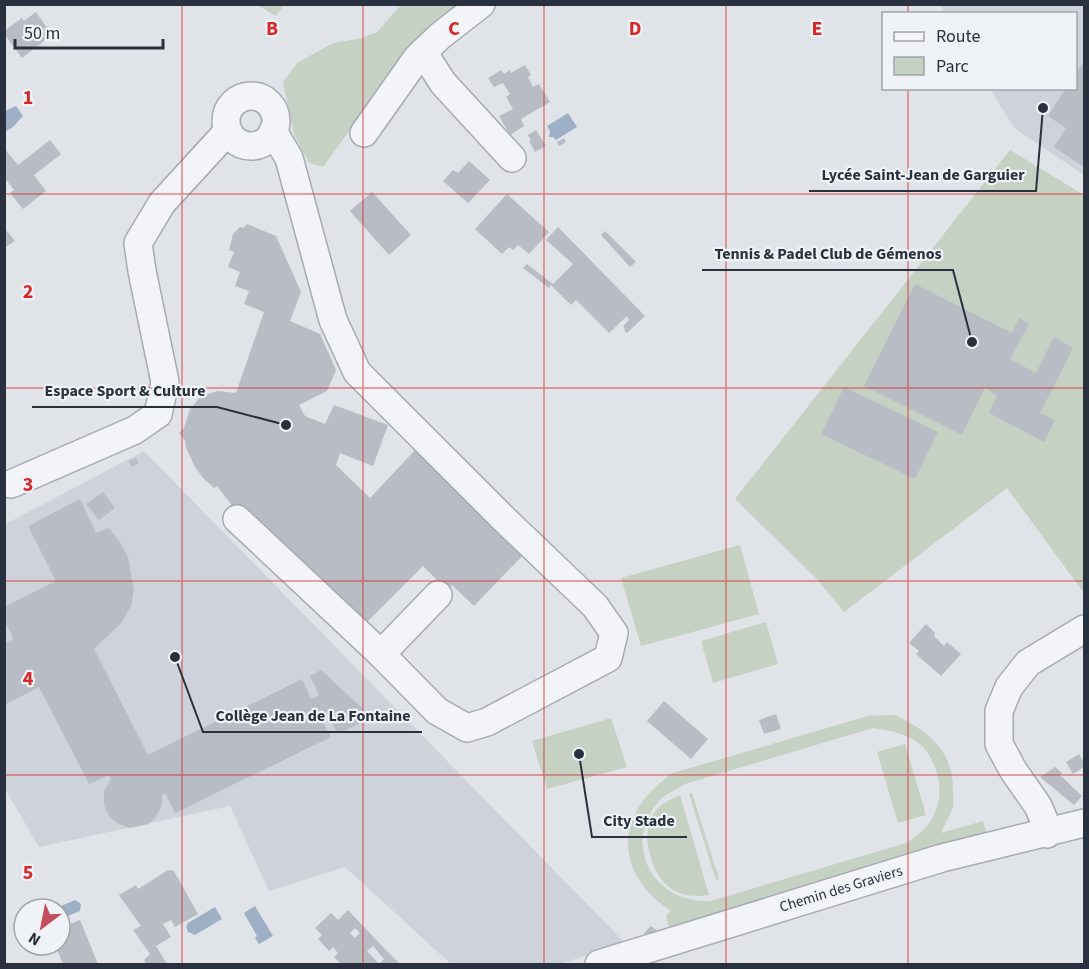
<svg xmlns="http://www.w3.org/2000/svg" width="1089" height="969" viewBox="0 0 1089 969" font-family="'Source Sans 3',sans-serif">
  <rect width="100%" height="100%" fill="#e0e3e8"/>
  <g fill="#ced2da">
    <polygon points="940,5 1084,5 1084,175 1014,128 990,89 1076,88 1076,14 945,13"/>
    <polygon points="144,451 625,943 560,964 451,964 345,867 269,891 230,806 39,847 5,789 4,525"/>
  </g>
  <g fill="#c5d1c2" fill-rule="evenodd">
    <polygon points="257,5 284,5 276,16"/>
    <polygon points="401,5 459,5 398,64 323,167 309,163 294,134 283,82 297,63 333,43 362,38 377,32"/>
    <polygon points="1010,150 1084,195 1084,593 1007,488 844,612 816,578 735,499"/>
    <polygon points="740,545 759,614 641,646 621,578"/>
    <polygon points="766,622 778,664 713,683 701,641"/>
    <path d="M 895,715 C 927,731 952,748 953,788 C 953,794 954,801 953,807 C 950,815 945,824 941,833 L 983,821 L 987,835 L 669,928 L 666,915 L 671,911 C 612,872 615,812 673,773 L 868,716 ZM 873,728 C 891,731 907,733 921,745 C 929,752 934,763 937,773 C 945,803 933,828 906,843 L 711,901 C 655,905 621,846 658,802 C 666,793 676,790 685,784 Z"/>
    <polygon points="611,718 627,767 547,789 532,741"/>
    <polygon points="905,744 926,815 898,823 877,752"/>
    <polygon points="692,793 719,879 716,880 689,794"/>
    <path d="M 680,795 L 709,895 C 675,900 657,884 649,851 C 646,839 647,825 653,814 C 660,804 669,800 680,795 Z"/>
  </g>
  <g fill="#9db0c6">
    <polygon points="16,106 23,116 13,127 5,132 5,111"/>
    <polygon points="568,113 577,127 556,140 553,137 549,137 550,131 547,126"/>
    <polygon points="75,900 81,904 80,911 60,919 60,909 54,909"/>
    <polygon points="255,906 273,936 259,944 255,938 257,936 244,913"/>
    <polygon points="215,907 222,919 195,935 188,932 186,927 188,923"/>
  </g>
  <g fill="#b8bcc4" fill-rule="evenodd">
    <polygon points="36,12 52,35 22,58 4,34 4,31 22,18 24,21"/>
    <polygon points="1084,60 1084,167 1054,147 1066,128 1048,116 1066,88 1076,88 1076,74"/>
    <polygon points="525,65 531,75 528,77 533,87 539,84 550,102 521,119 524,126 510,135 499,116 513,109 506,97 510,94 503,83 494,87 488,78 501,70 504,74 510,70 511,73"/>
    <polygon points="536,130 546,146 535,152 529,141 531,140 528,135"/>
    <polygon points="564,138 566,142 559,146 557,142"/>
    <polygon points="50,140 61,154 34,175 46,191 23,209 10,193 14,190 4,177 4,148 18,165"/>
    <polygon points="469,161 490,180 468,203 443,181 453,170 458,173"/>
    <polygon points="372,192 411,235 389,255 350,211"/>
    <polygon points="507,194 549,232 529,254 518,245 513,250 509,247 502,254 475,229"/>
    <polygon points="247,224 276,236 301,292 290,321 320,334 336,370 327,391 299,405 305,416 325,424 334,405 388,425 373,466 340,453 336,465 370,498 417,448 526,552 474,606 452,585 447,590 423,566 362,627 265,535 269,530 248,510 240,516 217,486 214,488 203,478 195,467 186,448 185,440 179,433 184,428 190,409 201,396 218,391 236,393 264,312 244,304 249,291 235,286 240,272 228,267 234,252 229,250 233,234 240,227 244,228"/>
    <polygon points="558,227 645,316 627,333 624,331 625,329 623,326 629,320 627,316 609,333 576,300 571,305 551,285 549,288 523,268 527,264 553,284 573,264 546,240"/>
    <polygon points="7,231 15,241 4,248 4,233"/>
    <polygon points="605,231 636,262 630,267 601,235"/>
    <polygon points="915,284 1012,333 1019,318 1029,324 1010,359 1036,373 1054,337 1073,348 1040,413 1055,420 1044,442 989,413 997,396 985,387 962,435 864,386"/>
    <polygon points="844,387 938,432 915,479 821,434"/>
    <polygon points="136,458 139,463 131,467 129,461"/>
    <polygon points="103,492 115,508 99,520 86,504"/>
    <polygon points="80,499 96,533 109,528 122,545 128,557 134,590 131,606 121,623 94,649 148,755 302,679 311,699 319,695 310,676 321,670 372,717 338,734 328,715 321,718 331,737 175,813 165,793 162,795 162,805 155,818 148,824 130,828 117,823 110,817 104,805 104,791 111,779 109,775 89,784 39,687 4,705 4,643 14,639 4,620 4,607 56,581 28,526"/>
    <polygon points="926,624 935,633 934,636 944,646 947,642 961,654 941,676 916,654 919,651 909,643"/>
    <polygon points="664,701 708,739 691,759 647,721"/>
    <polygon points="776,714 781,729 764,734 759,720"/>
    <polygon points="1079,754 1084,763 1084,767 1073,774 1066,762"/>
    <polygon points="1055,767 1062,773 1060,775 1082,796 1074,805 1040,777"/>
    <polygon points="168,870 174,871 198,914 175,927 171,920 163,924 171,937 156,946 167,964 146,964 144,960 150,954 133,930 141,926 119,895 136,885 138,889"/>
    <path d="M 348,910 L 384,948 L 400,964 L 341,964 L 334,957 L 338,953 L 333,947 L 329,951 L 318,939 L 322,935 L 315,928 L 331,913 L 338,920 ZM 355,928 L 360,933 L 355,938 L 350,933 ZM 373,946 L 384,959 L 379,964 L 367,951 Z"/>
    <polygon points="80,920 98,964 63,964 55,945 60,945 60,928"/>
    <polygon points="651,926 657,931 650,939 644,933"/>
  </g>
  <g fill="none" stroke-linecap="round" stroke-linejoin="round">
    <g stroke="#a6aab2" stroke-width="30">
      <g id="minor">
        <polyline points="423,52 443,83 512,158"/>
        <circle cx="251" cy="121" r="25"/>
        <polyline points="273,131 289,158 333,320 357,372 505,520 595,606 614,633 608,658 487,722 467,728 437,711 381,654 438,595"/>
        <polyline points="364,133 417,58 440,36 481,4"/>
        <polyline points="11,484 135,430 158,414 165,382 142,271 138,243 162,203 228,131"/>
        <polyline points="237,519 381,654"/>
        <polyline points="1047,834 1044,820 1038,806 1013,770 999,744 999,711 1009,687 1028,663 1084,629"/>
        <polyline points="599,964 942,858 1084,823"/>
      </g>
    </g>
    <use href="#minor" stroke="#f2f4f7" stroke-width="27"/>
  </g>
  <path fill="none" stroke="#d62828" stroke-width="1.5" stroke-opacity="0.55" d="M 182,4 L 182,964M 363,4 L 363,964M 544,4 L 544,964M 726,4 L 726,964M 908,4 L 908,14M 908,88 L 908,964M 4,194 L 1084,194M 4,388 L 1084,388M 4,581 L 1084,581M 4,775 L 1084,775"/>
  <g text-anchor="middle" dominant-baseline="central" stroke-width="4.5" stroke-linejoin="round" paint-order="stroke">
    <g font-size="15" fill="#2a313e" stroke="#eff2f6">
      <text transform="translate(841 889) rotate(-17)">Chemin des Graviers</text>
    </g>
  </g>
  <g font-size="20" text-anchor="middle" font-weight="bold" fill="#d62828" stroke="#eff2f6" stroke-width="4.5" stroke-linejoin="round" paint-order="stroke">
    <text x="272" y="35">B</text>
    <text x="454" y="35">C</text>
    <text x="635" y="35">D</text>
    <text x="817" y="35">E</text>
    <text x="28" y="104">1</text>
    <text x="28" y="298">2</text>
    <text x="28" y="491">3</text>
    <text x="28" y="685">4</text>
    <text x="28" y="879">5</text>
  </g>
  <path fill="none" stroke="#2a313e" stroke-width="2" d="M1043 108L1036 191H809M972 342L953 270H702M286 425L217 407H32M175 657L203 732H422M579 754L592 837H687"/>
  <g fill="#2a313e" stroke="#eff2f6" stroke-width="2">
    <circle cx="1043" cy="108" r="6"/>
    <circle cx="972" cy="342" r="6"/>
    <circle cx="286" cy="425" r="6"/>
    <circle cx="175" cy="657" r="6"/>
    <circle cx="579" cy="754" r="6"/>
  </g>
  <g font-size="16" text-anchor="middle" font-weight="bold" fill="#2a313e" stroke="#eff2f6" stroke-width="4.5" stroke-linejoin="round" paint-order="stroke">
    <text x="923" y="180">Lycée Saint-Jean de Garguier</text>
    <text x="828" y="259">Tennis &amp; Padel Club de Gémenos</text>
    <text x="125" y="396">Espace Sport &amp; Culture</text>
    <text x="313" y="721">Collège Jean de La Fontaine</text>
    <text x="639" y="826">City Stade</text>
  </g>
  <rect width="1089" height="969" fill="none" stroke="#2a313e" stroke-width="12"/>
  <rect x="882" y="12" width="195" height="78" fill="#eff2f6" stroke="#a0a5ac" stroke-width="1.5"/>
  <rect x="894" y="32" width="30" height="9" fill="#f2f4f7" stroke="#a0a5ac" stroke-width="1.5"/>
  <text x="936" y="42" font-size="18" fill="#2a313e">Route</text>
  <rect x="894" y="57" width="30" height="18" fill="#c5d1c2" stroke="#a0a5ac" stroke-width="1.5"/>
  <text x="936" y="72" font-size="18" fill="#2a313e">Parc</text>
  <g transform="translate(42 927) rotate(212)"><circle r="28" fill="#eff2f6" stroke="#a0a5ac" stroke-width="1.5"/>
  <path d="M0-4.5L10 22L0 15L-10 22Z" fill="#c54d5c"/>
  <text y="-9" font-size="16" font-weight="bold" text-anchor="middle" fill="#2a313e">N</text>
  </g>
  <path d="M15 39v9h148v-9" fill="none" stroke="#2a313e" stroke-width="3"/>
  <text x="24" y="39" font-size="18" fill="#2a313e" stroke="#eff2f6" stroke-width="4.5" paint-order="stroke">50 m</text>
</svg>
